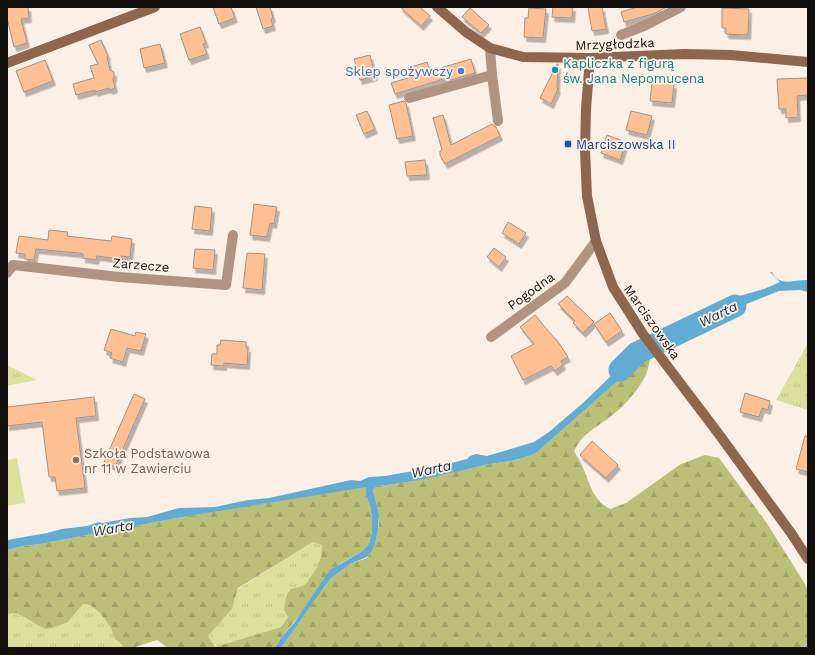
<svg xmlns="http://www.w3.org/2000/svg" width="815" height="655" viewBox="0 0 815 655" font-family="'Work Sans',sans-serif">
  <defs>
    <pattern id="grass-tufts" width="24" height="20" patternUnits="userSpaceOnUse"><rect width="24" height="20" fill="#dbe09c"/><path d="M3 7l-1-3M5 7V3M7 7l1-3M15 17l-1-3M17 17v-4M19 17l1-3" fill="none" stroke="#bbbf85"/></pattern>
    <pattern id="forest-firs" width="22" height="20" patternUnits="userSpaceOnUse"><rect width="22" height="20" fill="#bbbf78"/><path d="M5 1l3.5 6h-7zM16 11l3.5 6h-7z" fill="#a0a367"/></pattern>
    <filter id="shadow"><feDropShadow dx="2.5" dy="4.5" stdDeviation="0" flood-color="#0004"/></filter>
  </defs>
  <rect width="100%" height="100%" fill="#fcefe5"/>
  <g fill="url(#grass-tufts)">
    <polygon points="808,343 808,410 776,400"/>
    <polygon points="7,365 37,380 7,386"/>
    <polygon points="313,542 322,545 321,557 316,569 305,585 291,589 288,617 281,627 215,647 208,636 232,609 238,589"/>
    <polygon points="83,604 90,605 100,613 111,628 115,639 126,648 7,648 7,614 16,613 68,622"/>
  </g>
  <g fill="url(#forest-firs)" fill-rule="evenodd">
    <path d="M 645,353 L 651,356 C 649,363 648,371 645,377 C 637,392 623,407 610,417 C 594,429 584,432 574,451 C 577,457 582,464 584,470 C 591,487 593,499 610,509 L 626,503 L 681,464 L 705,455 L 719,458 L 766,522 L 805,584 L 808,591 L 808,648 L 281,648 L 330,579 L 350,564 L 367,558 L 375,544 L 379,525 L 379,514 L 373,490 L 377,486 C 414,483 449,472 485,465 C 505,461 517,462 536,453 L 620,379 L 642,355 Z"/>
    <path d="M 366,486 L 366,495 L 370,505 L 372,518 L 372,531 L 369,544 L 361,552 L 341,563 L 281,638 L 275,648 L 168,648 L 157,640 L 135,647 L 126,648 L 115,639 L 111,628 L 100,613 L 90,605 L 83,604 L 68,622 L 53,628 L 45,629 L 17,613 L 7,614 L 7,550 L 23,546 L 40,544 L 177,518 ZM 313,542 L 322,545 L 321,557 L 316,569 L 305,585 L 291,589 L 286,596 L 284,610 L 288,617 L 281,627 L 215,647 L 208,636 L 232,609 L 238,588 Z"/>
  </g>
  <polygon fill="#dbe09c" points="17,458 25,503 7,506 7,460"/>
  <g fill="#62acd3">
    <path d="M 770,272 L 772,272 C 780,288 795,279 808,280 L 808,292 L 800,290 L 779,291 L 719,315 L 709,326 L 702,310 L 732,298 L 764,289 L 780,282 Z"/>
    <polygon points="691,316 697,331 681,338 670,346 658,330"/>
    <path d="M 641,347 L 645,353 L 642,355 L 620,379 L 536,453 C 516,462 505,461 485,465 C 449,473 414,483 377,486 L 373,490 L 379,514 L 378,530 L 375,544 L 371,552 L 367,557 L 350,564 L 330,579 L 281,648 L 275,648 L 281,638 L 294,623 L 330,570 L 361,552 L 369,544 L 372,531 L 372,518 L 370,505 L 366,495 L 366,487 L 177,518 L 40,544 L 23,546 L 7,550 L 7,540 L 47,533 L 62,529 L 87,526 L 99,522 L 102,523 L 130,518 L 147,517 L 179,508 L 215,507 L 248,500 L 269,498 L 351,480 L 360,481 L 369,477 L 385,476 L 436,467 L 467,459 L 470,456 L 476,454 L 487,456 L 534,442 L 549,432 L 584,402 Z"/>
  </g>
  <g fill="none" stroke-linecap="round" stroke-linejoin="round">
    <polyline stroke="#62acd3" stroke-width="23" points="620,370 637,353 735,306"/>
  </g>
  <g fill="#fec092" stroke="#9e928a" filter="url(#shadow)">
    <polygon points="7,7 28,7 29,18 21,19 27,43 14,47 7,18"/>
    <polygon points="213,7 231,7 235,18 219,24"/>
    <polygon points="256,7 270,7 273,18 271,19 273,26 263,29"/>
    <polygon points="400,7 420,7 430,16 421,26"/>
    <polygon points="553,7 573,7 572,18 552,17"/>
    <polygon points="588,7 602,7 606,29 592,31"/>
    <polygon points="637,7 667,7 653,14 624,22 621,12"/>
    <polygon points="470,8 489,25 481,33 462,17"/>
    <polygon points="529,8 546,9 543,38 524,37 525,18 528,18"/>
    <polygon points="722,8 749,9 748,35 726,34 726,28 722,28"/>
    <polygon points="200,27 206,43 203,44 207,54 189,60 180,34"/>
    <polygon points="101,40 108,56 107,57 110,70 114,72 114,77 113,79 115,88 110,90 109,88 95,92 95,90 76,95 73,84 94,78 90,66 98,64 89,45"/>
    <polygon points="160,44 165,63 144,68 140,49"/>
    <polygon points="370,55 375,76 360,80 354,59"/>
    <polygon points="471,59 475,73 451,80 450,77 395,94 391,83 411,77 408,68 427,62 430,71"/>
    <polygon points="45,60 53,81 24,92 16,71"/>
    <polygon points="557,64 558,64 557,88 558,89 551,104 540,98"/>
    <polygon points="808,78 808,95 797,96 798,117 786,118 786,109 779,109 777,79"/>
    <polygon points="652,82 674,84 672,103 650,101"/>
    <polygon points="404,101 406,103 413,136 397,139 389,105"/>
    <polygon points="367,111 375,129 364,134 356,115"/>
    <polygon points="631,111 652,116 647,135 626,130"/>
    <polygon points="443,115 451,145 492,124 496,127 500,136 445,164 440,155 440,151 442,150 433,118"/>
    <polygon points="607,135 626,142 620,160 601,153"/>
    <polygon points="425,160 427,175 407,176 405,162"/>
    <polygon points="254,204 277,207 274,224 270,223 267,237 250,235"/>
    <polygon points="195,206 212,208 210,231 192,229"/>
    <polygon points="508,222 526,233 519,244 502,233"/>
    <polygon points="49,230 68,232 67,236 111,241 112,236 132,239 130,257 121,256 120,259 97,256 96,260 83,258 83,254 78,253 36,249 34,260 25,259 25,254 16,253 19,236 48,240"/>
    <polygon points="494,248 506,257 499,267 487,257"/>
    <polygon points="195,249 215,250 213,270 193,268"/>
    <polygon points="247,253 265,254 262,290 243,288"/>
    <polygon points="567,296 594,322 583,333 573,323 575,321 558,304"/>
    <polygon points="610,313 622,331 606,342 594,324"/>
    <polygon points="535,315 555,339 556,339 568,357 561,361 563,365 555,371 551,366 523,380 511,356 534,344 520,327"/>
    <polygon points="111,329 135,336 136,332 146,334 141,351 127,348 123,362 110,358 112,353 104,350"/>
    <polygon points="221,340 246,342 246,348 248,348 247,365 224,363 224,366 211,365 212,354 217,354 217,345 220,345"/>
    <polygon points="745,393 770,401 768,410 762,408 759,417 740,412"/>
    <polygon points="134,394 145,399 115,467 104,462"/>
    <polygon points="94,397 96,416 76,418 85,488 57,491 55,477 49,477 42,422 7,426 7,407"/>
    <polygon points="805,436 808,436 808,472 796,469"/>
    <polygon points="592,441 618,465 606,478 580,455"/>
  </g>
  <g fill="none" stroke-linecap="round" stroke-linejoin="round">
    <g stroke="#b09383" stroke-width="10">
      <polyline points="621,35 644,26 681,7"/>
      <polyline points="490,48 492,75 498,121"/>
      <polyline points="409,98 492,75"/>
      <polyline points="7,273 13,265 119,277 226,285 233,235"/>
      <polyline points="491,337 565,283 596,241"/>
    </g>
    <g stroke="#8e664e" stroke-width="10">
      <polyline points="437,7 466,32 490,48 523,57 590,58 685,54 731,55 808,62"/>
      <polyline points="590,58 586,109 585,151 587,196 596,241 613,287 643,334 718,433 791,533 808,559"/>
      <polyline points="7,63 155,7"/>
    </g>
  </g>
  <circle fill="#0f9aa8" stroke="#fcefe5" stroke-width="1.5" cx="555" cy="70" r="4"/>
  <circle fill="#3f7fe0" stroke="#fcefe5" stroke-width="1.5" cx="461" cy="71" r="4"/>
  <rect fill="#1a4fb4" stroke="#fcefe5" stroke-width="1.5" x="564" y="140" width="8" height="8" rx="2"/>
  <circle fill="#8d6e63" stroke="#fcefe5" stroke-width="1.5" cx="76" cy="460" r="4"/>
  <g text-anchor="middle" dominant-baseline="central" stroke-width="3.5" stroke-linejoin="round" paint-order="stroke">
    <g font-size="13" fill="#14100d" stroke="#fcefe5">
      <text transform="translate(615 44) rotate(-2)">Mrzygłodzka</text>
      <text transform="translate(141 265) rotate(5)">Zarzecze</text>
      <text transform="translate(531 291) rotate(-36)">Pogodna</text>
      <text transform="translate(652 322) rotate(55)">Marciszowska</text>
    </g>
    <g font-size="13" fill="#0d838f" stroke="#fcefe5" text-anchor="start">
      <text x="563" y="63">Kapliczka z figurą<tspan x="563" dy="15">św. Jana Nepomucena</tspan></text>
    </g>
    <g font-size="13" fill="#366cbe" stroke="#fcefe5" text-anchor="end">
      <text x="453" y="71">Sklep spożywczy</text>
    </g>
    <g font-size="13" fill="#164399" stroke="#fcefe5" text-anchor="start">
      <text x="576" y="144">Marciszowska II</text>
    </g>
    <g font-size="13" fill="#785e54" stroke="#fcefe5" text-anchor="start">
      <text x="84" y="453">Szkoła Podstawowa<tspan x="84" dy="15">nr 11 w Zawierciu</tspan></text>
    </g>
    <g font-size="14" font-style="italic" fill="#0d3040" stroke="#fcefe5">
      <text transform="translate(718 314) rotate(-26)">Warta</text>
      <text transform="translate(431 469) rotate(-12)">Warta</text>
      <text transform="translate(113 528) rotate(-10)">Warta</text>
    </g>
  </g>
  <rect width="815" height="655" fill="none" stroke="#14100d" stroke-width="16"/>
</svg>
